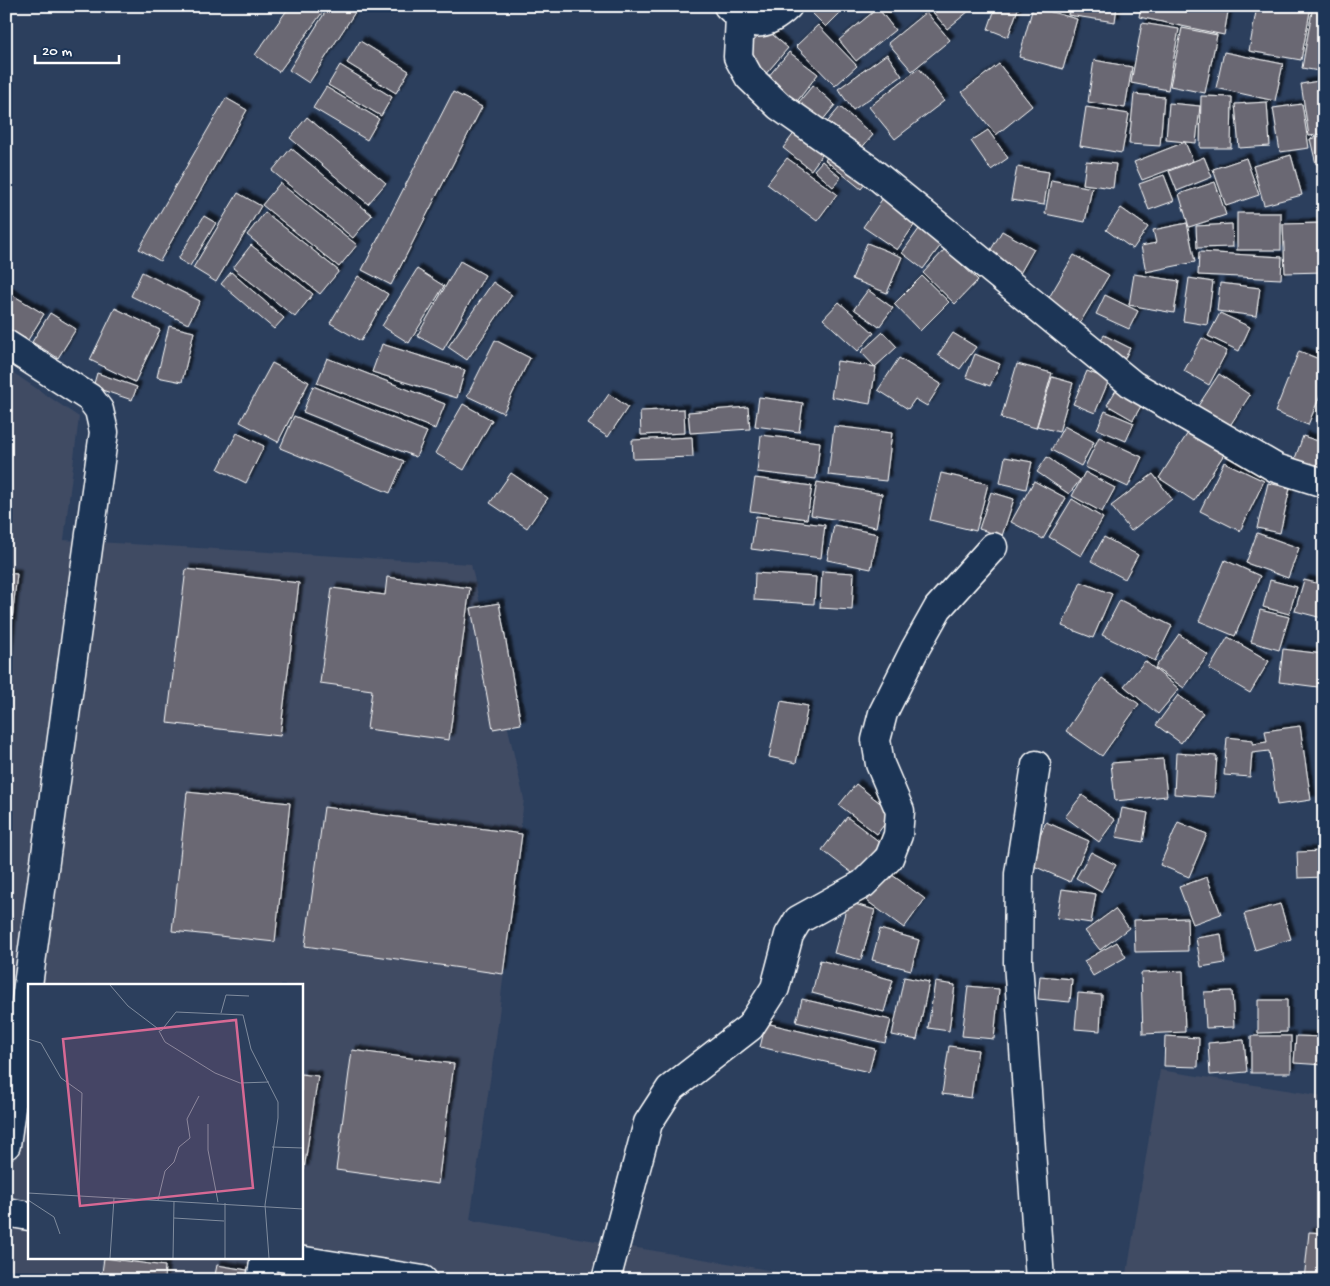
<svg xmlns="http://www.w3.org/2000/svg" width="1330" height="1286" viewBox="0 0 1330 1286" font-family="'Gochi Hand',sans-serif">
  <defs>
    <filter id="shadow"><feDropShadow dx="4.5" dy="-4.5" stdDeviation="1" flood-color="#0009"/></filter>
  </defs>
  <rect width="100%" height="100%" fill="#2c3f5d"/>
  <filter id="ink" filterUnits="userSpaceOnUse"><feTurbulence type="fractalNoise" baseFrequency=".02" numOctaves="2"/><feDisplacementMap in="SourceGraphic" scale="10" xChannelSelector="R" yChannelSelector="G"/><feConvolveMatrix kernelMatrix="1 2 1 2 8 2 1 2 1" color-interpolation-filters="sRGB"/></filter>
  <g filter="url(#ink)">
    <g fill="#3f4b64" fill-rule="evenodd">
      <path d="M 6,368 L 79,417 L 64,540 L 471,564 L 524,799 L 497,1031 L 470,1220 L 828,1280 L 6,1280 ZM 29,985 L 301,985 L 301,1257 L 29,1257 Z"/>
      <polygon points="1160,1070 1324,1096 1324,1280 1126,1280"/>
    </g>
    <g fill="#6a6873" stroke="#fff" filter="url(#shadow)">
      <polygon points="290,6 327,6 279,72 255,55"/>
      <polygon points="329,6 359,6 309,83 289,70"/>
      <polygon points="805,6 847,6 826,27"/>
      <polygon points="928,6 975,6 947,29"/>
      <polygon points="996,6 1019,6 1008,37 988,29"/>
      <polygon points="1070,6 1117,6 1115,22 1068,15"/>
      <polygon points="1141,6 1229,6 1224,35 1139,17"/>
      <polygon points="1257,6 1311,6 1301,60 1249,51"/>
      <polygon points="1313,6 1324,6 1324,72 1302,68"/>
      <polygon points="1033,7 1077,19 1063,69 1019,57"/>
      <polygon points="878,8 895,30 856,61 839,40"/>
      <polygon points="926,12 950,40 912,71 888,43"/>
      <polygon points="1142,23 1179,29 1168,90 1131,83"/>
      <polygon points="818,25 857,66 835,86 796,46"/>
      <polygon points="765,28 788,48 764,76 741,56"/>
      <polygon points="1182,28 1217,35 1205,93 1170,86"/>
      <polygon points="360,41 409,71 396,93 347,63"/>
      <polygon points="789,52 818,74 792,108 762,84"/>
      <polygon points="1224,52 1283,64 1275,101 1216,88"/>
      <polygon points="887,54 902,76 853,110 838,89"/>
      <polygon points="1094,60 1132,67 1125,108 1088,102"/>
      <polygon points="999,64 1032,106 996,135 962,92"/>
      <polygon points="340,65 392,97 381,116 328,85"/>
      <polygon points="919,68 944,101 895,139 869,107"/>
      <polygon points="1324,80 1324,134 1309,136 1301,84"/>
      <polygon points="813,85 835,105 817,127 794,108"/>
      <polygon points="326,87 379,119 367,140 313,108"/>
      <polygon points="453,92 482,107 391,285 362,270"/>
      <polygon points="1134,94 1164,97 1160,146 1129,144"/>
      <polygon points="1201,96 1232,97 1231,148 1200,148"/>
      <polygon points="226,98 247,110 160,261 139,249"/>
      <polygon points="1267,102 1270,146 1239,148 1235,104"/>
      <polygon points="1169,103 1200,106 1196,143 1166,140"/>
      <polygon points="1302,104 1309,148 1280,152 1273,108"/>
      <polygon points="840,107 873,135 857,153 824,126"/>
      <polygon points="1086,107 1129,114 1122,153 1080,146"/>
      <polygon points="307,117 386,183 368,204 290,138"/>
      <polygon points="801,124 829,145 811,170 783,148"/>
      <polygon points="988,130 1008,158 991,170 971,141"/>
      <polygon points="1324,135 1324,162 1316,164 1310,139"/>
      <polygon points="1185,142 1193,161 1142,180 1134,162"/>
      <polygon points="291,148 372,215 353,238 272,171"/>
      <polygon points="834,149 870,178 861,189 825,160"/>
      <polygon points="1291,155 1302,195 1264,205 1253,166"/>
      <polygon points="1204,157 1212,177 1177,191 1169,171"/>
      <polygon points="787,158 837,194 817,221 767,184"/>
      <polygon points="1246,158 1259,195 1226,206 1213,169"/>
      <polygon points="822,161 841,178 833,187 814,170"/>
      <polygon points="1086,161 1116,164 1113,188 1083,184"/>
      <polygon points="1017,167 1049,172 1044,205 1011,200"/>
      <polygon points="1164,175 1174,201 1149,210 1139,184"/>
      <polygon points="1051,180 1092,188 1085,222 1045,214"/>
      <polygon points="1215,182 1226,215 1189,227 1179,194"/>
      <polygon points="280,183 357,245 339,267 262,205"/>
      <polygon points="238,193 261,206 216,282 193,268"/>
      <polygon points="883,198 917,221 897,250 863,227"/>
      <polygon points="1121,208 1148,227 1133,249 1106,230"/>
      <polygon points="265,212 339,271 320,294 247,235"/>
      <rect x="1237" y="213" width="44" height="37"/>
      <polygon points="204,216 216,223 190,266 178,259"/>
      <polygon points="1187,223 1195,262 1146,272 1141,246 1156,243 1153,230"/>
      <polygon points="1324,223 1324,272 1285,273 1283,224"/>
      <polygon points="1232,224 1233,247 1197,248 1196,226"/>
      <polygon points="919,229 941,245 923,269 902,253"/>
      <polygon points="1002,231 1034,249 1018,277 986,258"/>
      <polygon points="867,243 902,257 887,293 852,279"/>
      <polygon points="251,245 313,294 295,317 233,268"/>
      <polygon points="945,249 978,280 955,304 923,273"/>
      <polygon points="1199,252 1282,257 1281,279 1198,275"/>
      <polygon points="1074,255 1109,275 1078,326 1044,306"/>
      <polygon points="460,261 485,275 443,350 417,336"/>
      <polygon points="417,269 444,286 409,343 382,326"/>
      <polygon points="142,272 200,301 188,324 131,296"/>
      <polygon points="231,272 284,318 274,329 221,284"/>
      <polygon points="1134,274 1179,281 1174,313 1129,305"/>
      <polygon points="358,276 388,294 361,341 330,323"/>
      <polygon points="922,276 949,302 920,331 894,304"/>
      <polygon points="1189,278 1213,282 1207,325 1183,321"/>
      <polygon points="493,282 512,295 467,360 448,347"/>
      <polygon points="1220,283 1260,288 1256,316 1217,311"/>
      <polygon points="868,290 893,308 879,327 854,309"/>
      <polygon points="6,291 44,314 28,340 6,328"/>
      <polygon points="1105,295 1138,311 1129,329 1096,314"/>
      <polygon points="839,302 874,333 858,351 823,319"/>
      <polygon points="1324,304 1324,322 1319,321"/>
      <polygon points="115,308 160,330 135,382 90,360"/>
      <polygon points="50,313 76,329 58,358 32,342"/>
      <polygon points="1220,313 1250,327 1239,351 1208,336"/>
      <polygon points="169,326 194,332 182,382 157,377"/>
      <polygon points="883,332 897,347 875,367 861,352"/>
      <polygon points="953,333 976,347 960,369 938,355"/>
      <polygon points="1104,335 1130,348 1121,366 1095,353"/>
      <polygon points="1202,338 1227,351 1209,385 1184,371"/>
      <polygon points="495,340 530,358 503,413 467,396"/>
      <polygon points="382,344 465,370 457,398 372,372"/>
      <polygon points="1299,351 1324,361 1324,386 1308,425 1275,412"/>
      <polygon points="975,354 1000,364 990,386 966,377"/>
      <polygon points="327,358 445,404 435,429 317,383"/>
      <polygon points="899,358 941,384 927,406 915,399 908,409 878,390"/>
      <polygon points="837,361 876,367 870,404 831,397"/>
      <polygon points="272,363 309,382 278,442 240,422"/>
      <polygon points="1017,364 1052,373 1036,428 1001,418"/>
      <polygon points="1087,371 1109,380 1095,413 1073,404"/>
      <polygon points="97,373 137,387 132,400 93,387"/>
      <polygon points="1219,374 1250,395 1227,430 1196,409"/>
      <polygon points="1052,377 1073,383 1059,432 1037,426"/>
      <polygon points="1119,385 1145,399 1133,420 1107,405"/>
      <polygon points="313,386 427,432 416,457 303,412"/>
      <polygon points="609,394 628,407 608,437 588,424"/>
      <polygon points="759,397 803,403 799,432 755,426"/>
      <polygon points="1324,400 1324,425 1317,423"/>
      <polygon points="463,404 492,420 464,470 435,453"/>
      <polygon points="748,407 750,429 690,433 688,412"/>
      <polygon points="684,409 685,433 641,435 640,411"/>
      <polygon points="1105,411 1134,423 1126,441 1097,429"/>
      <polygon points="294,416 404,461 390,493 280,448"/>
      <polygon points="1193,425 1228,448 1194,501 1159,478"/>
      <polygon points="834,426 892,433 886,481 828,475"/>
      <polygon points="1064,426 1094,442 1081,466 1051,450"/>
      <polygon points="237,433 264,446 246,483 218,469"/>
      <polygon points="761,435 820,442 816,479 757,472"/>
      <polygon points="1303,436 1324,443 1324,470 1293,464"/>
      <polygon points="692,437 693,457 633,459 632,440"/>
      <polygon points="1099,437 1142,457 1128,487 1085,467"/>
      <polygon points="1005,457 1032,462 1026,489 1000,483"/>
      <polygon points="1047,457 1080,480 1069,494 1037,472"/>
      <polygon points="1224,462 1264,481 1240,531 1200,511"/>
      <polygon points="1085,472 1115,488 1102,512 1072,496"/>
      <polygon points="511,473 548,498 527,528 490,503"/>
      <polygon points="941,473 988,484 976,531 930,520"/>
      <polygon points="1153,474 1172,499 1131,531 1111,506"/>
      <polygon points="755,478 812,486 807,519 750,511"/>
      <polygon points="1034,481 1066,498 1043,539 1011,522"/>
      <polygon points="817,482 882,494 876,527 811,515"/>
      <polygon points="1268,483 1290,488 1280,533 1257,528"/>
      <polygon points="991,492 1014,499 1002,536 979,529"/>
      <polygon points="1072,499 1103,518 1081,556 1049,537"/>
      <polygon points="756,516 825,525 821,558 751,549"/>
      <polygon points="834,525 878,534 871,569 827,560"/>
      <polygon points="1257,533 1299,548 1288,578 1246,563"/>
      <polygon points="1104,537 1138,555 1125,579 1091,561"/>
      <polygon points="1225,560 1260,576 1235,636 1199,621"/>
      <polygon points="186,569 299,583 280,736 167,723"/>
      <polygon points="822,571 854,573 852,610 820,608"/>
      <polygon points="6,573 17,574 6,674"/>
      <polygon points="755,573 816,577 814,604 754,600"/>
      <polygon points="387,577 470,588 449,740 367,729 372,690 320,683 332,588 385,595"/>
      <polygon points="1270,580 1297,587 1289,614 1263,607"/>
      <polygon points="1304,580 1324,585 1324,613 1322,618 1295,611"/>
      <polygon points="1081,582 1112,594 1093,638 1062,626"/>
      <polygon points="1120,600 1172,626 1155,661 1102,635"/>
      <polygon points="499,603 521,724 493,729 471,608"/>
      <polygon points="1260,610 1289,617 1279,650 1251,642"/>
      <polygon points="1179,634 1208,655 1184,688 1155,668"/>
      <polygon points="1228,637 1269,661 1250,693 1209,669"/>
      <polygon points="1283,649 1323,654 1318,687 1279,682"/>
      <polygon points="1145,661 1179,689 1158,714 1124,686"/>
      <polygon points="1102,678 1139,704 1102,756 1066,731"/>
      <polygon points="1178,695 1203,713 1181,743 1156,725"/>
      <polygon points="781,701 808,706 796,763 769,757"/>
      <polygon points="1300,726 1311,800 1277,805 1269,751 1252,753 1250,777 1224,775 1227,737 1253,740 1253,744 1267,742 1265,731"/>
      <polygon points="1176,753 1217,756 1214,797 1174,794"/>
      <polygon points="1163,759 1167,796 1115,801 1111,763"/>
      <polygon points="856,784 893,813 877,834 839,805"/>
      <polygon points="187,792 290,803 275,942 172,931"/>
      <polygon points="1082,795 1115,820 1099,842 1065,817"/>
      <polygon points="324,807 522,834 503,974 305,946"/>
      <polygon points="1122,808 1148,813 1143,842 1116,837"/>
      <polygon points="847,817 881,843 856,876 822,850"/>
      <polygon points="1046,822 1089,841 1070,882 1027,863"/>
      <polygon points="1178,822 1207,834 1189,877 1160,865"/>
      <polygon points="1324,851 1324,877 1298,878 1297,852"/>
      <polygon points="1091,852 1116,865 1101,892 1076,878"/>
      <polygon points="888,872 925,899 904,928 867,901"/>
      <polygon points="1207,877 1221,914 1193,924 1179,887"/>
      <polygon points="1062,889 1096,894 1091,923 1057,918"/>
      <polygon points="848,902 875,910 861,960 834,953"/>
      <polygon points="1280,904 1291,939 1255,950 1244,914"/>
      <polygon points="1115,909 1129,928 1100,950 1085,931"/>
      <polygon points="1187,918 1188,951 1135,952 1134,920"/>
      <polygon points="880,929 919,940 911,970 872,960"/>
      <polygon points="1221,934 1225,963 1201,967 1196,938"/>
      <polygon points="1117,942 1126,957 1093,976 1084,961"/>
      <polygon points="820,960 893,980 884,1012 812,993"/>
      <polygon points="1183,971 1185,1032 1143,1034 1141,973"/>
      <polygon points="1040,976 1072,979 1070,1002 1038,999"/>
      <polygon points="904,977 929,982 917,1040 892,1035"/>
      <polygon points="935,982 955,985 949,1031 928,1028"/>
      <polygon points="968,986 999,989 994,1039 962,1036"/>
      <polygon points="1232,991 1234,1027 1206,1028 1204,992"/>
      <polygon points="1078,993 1102,995 1100,1031 1075,1029"/>
      <polygon points="802,999 891,1020 885,1043 796,1022"/>
      <polygon points="1258,1000 1287,1000 1287,1032 1258,1033"/>
      <polygon points="766,1023 875,1049 869,1072 760,1047"/>
      <polygon points="1165,1036 1199,1038 1198,1067 1164,1066"/>
      <rect x="1251" y="1036" width="40" height="37"/>
      <polygon points="1296,1036 1324,1037 1324,1065 1294,1063"/>
      <polygon points="1244,1040 1247,1072 1210,1075 1208,1043"/>
      <polygon points="949,1046 978,1050 971,1098 942,1094"/>
      <polygon points="352,1050 454,1064 438,1184 336,1170"/>
      <polygon points="301,1074 318,1076 304,1170 301,1170"/>
      <polygon points="1309,1232 1324,1233 1324,1280 1304,1280"/>
      <polygon points="104,1258 165,1266 164,1280 101,1280"/>
      <polygon points="217,1265 253,1271 251,1280 214,1280"/>
      <polygon points="6,1276 42,1280 6,1280"/>
    </g>
    <g fill="none" stroke-linecap="round" stroke-linejoin="round">
      <g stroke="#fff" stroke-width="31">
        <g id="minor">
          <path d="M 728,6 C 751,28 765,28 788,6"/>
          <polyline points="740,17 738,57 749,77 779,106 870,170 1133,385 1276,468 1324,483"/>
          <polyline points="6,344 90,398 99,410 104,432 6,1145"/>
          <polyline points="1036,765 1019,874 1018,962 1040,1280"/>
          <polyline points="6,1212 29,1216"/>
          <polyline points="280,1257 423,1280"/>
          <polyline points="261,1280 265,1257"/>
          <polyline points="606,1280 648,1123 670,1089 750,1027 775,988 789,935 798,920 863,884 889,858 898,835 900,811 880,764 876,740 883,713 915,649 938,608 993,547"/>
        </g>
      </g>
      <use href="#minor" stroke="#1d3557" stroke-width="28"/>
    </g>
  </g>
  <g transform="translate(28 984)">
    <rect width="275" height="275" fill="#2c3f5d"/>
    <path fill="none" stroke="#808c9e" stroke-width="1" d="M 82,1 L 100,22 L 133,47 L 148,28 L 215,31 L 223,65 L 250,118 L 250,134 L 237,221 L 241,274M 193,29 L 198,11 L 221,12M 131,47 L 137,58 L 187,89 L 212,99 L 241,98M 0,55 L 13,59 L 33,94 L 54,109 L 51,212M 180,140 L 180,166 L 190,218M 244,163 L 275,164M 0,209 L 275,225M 0,216 L 26,233 L 32,250M 130,216 L 137,187 L 146,178 L 151,163 L 162,154 L 159,135 L 171,112M 197,219 L 197,274M 146,234 L 196,237M 82,274 L 86,214M 145,274 L 146,217"/>
    <path fill="#d76994" fill-opacity="0.15" stroke="#d76994" stroke-width="2.5" d="M 208,36 L 225,204 L 52,222 L 35,55 Z"/>
    <rect width="275" height="275" fill="none" stroke="#fff" stroke-width="2.5"/>
  </g>
  <rect width="1330" height="1286" fill="none" stroke="#1d3557" stroke-width="25"/>
  <rect x="12" y="12" width="1305" height="1261" fill="none" stroke="#fff" stroke-width="2" filter="url(#ink)"/>
  <path d="M35 55v8h84v-8" fill="none" stroke="#ffffff" stroke-width="2.5"/>
  <text x="42" y="55" font-size="15" fill="#ffffff" stroke="#1d3557" stroke-width="4" paint-order="stroke">20 m</text>
</svg>
